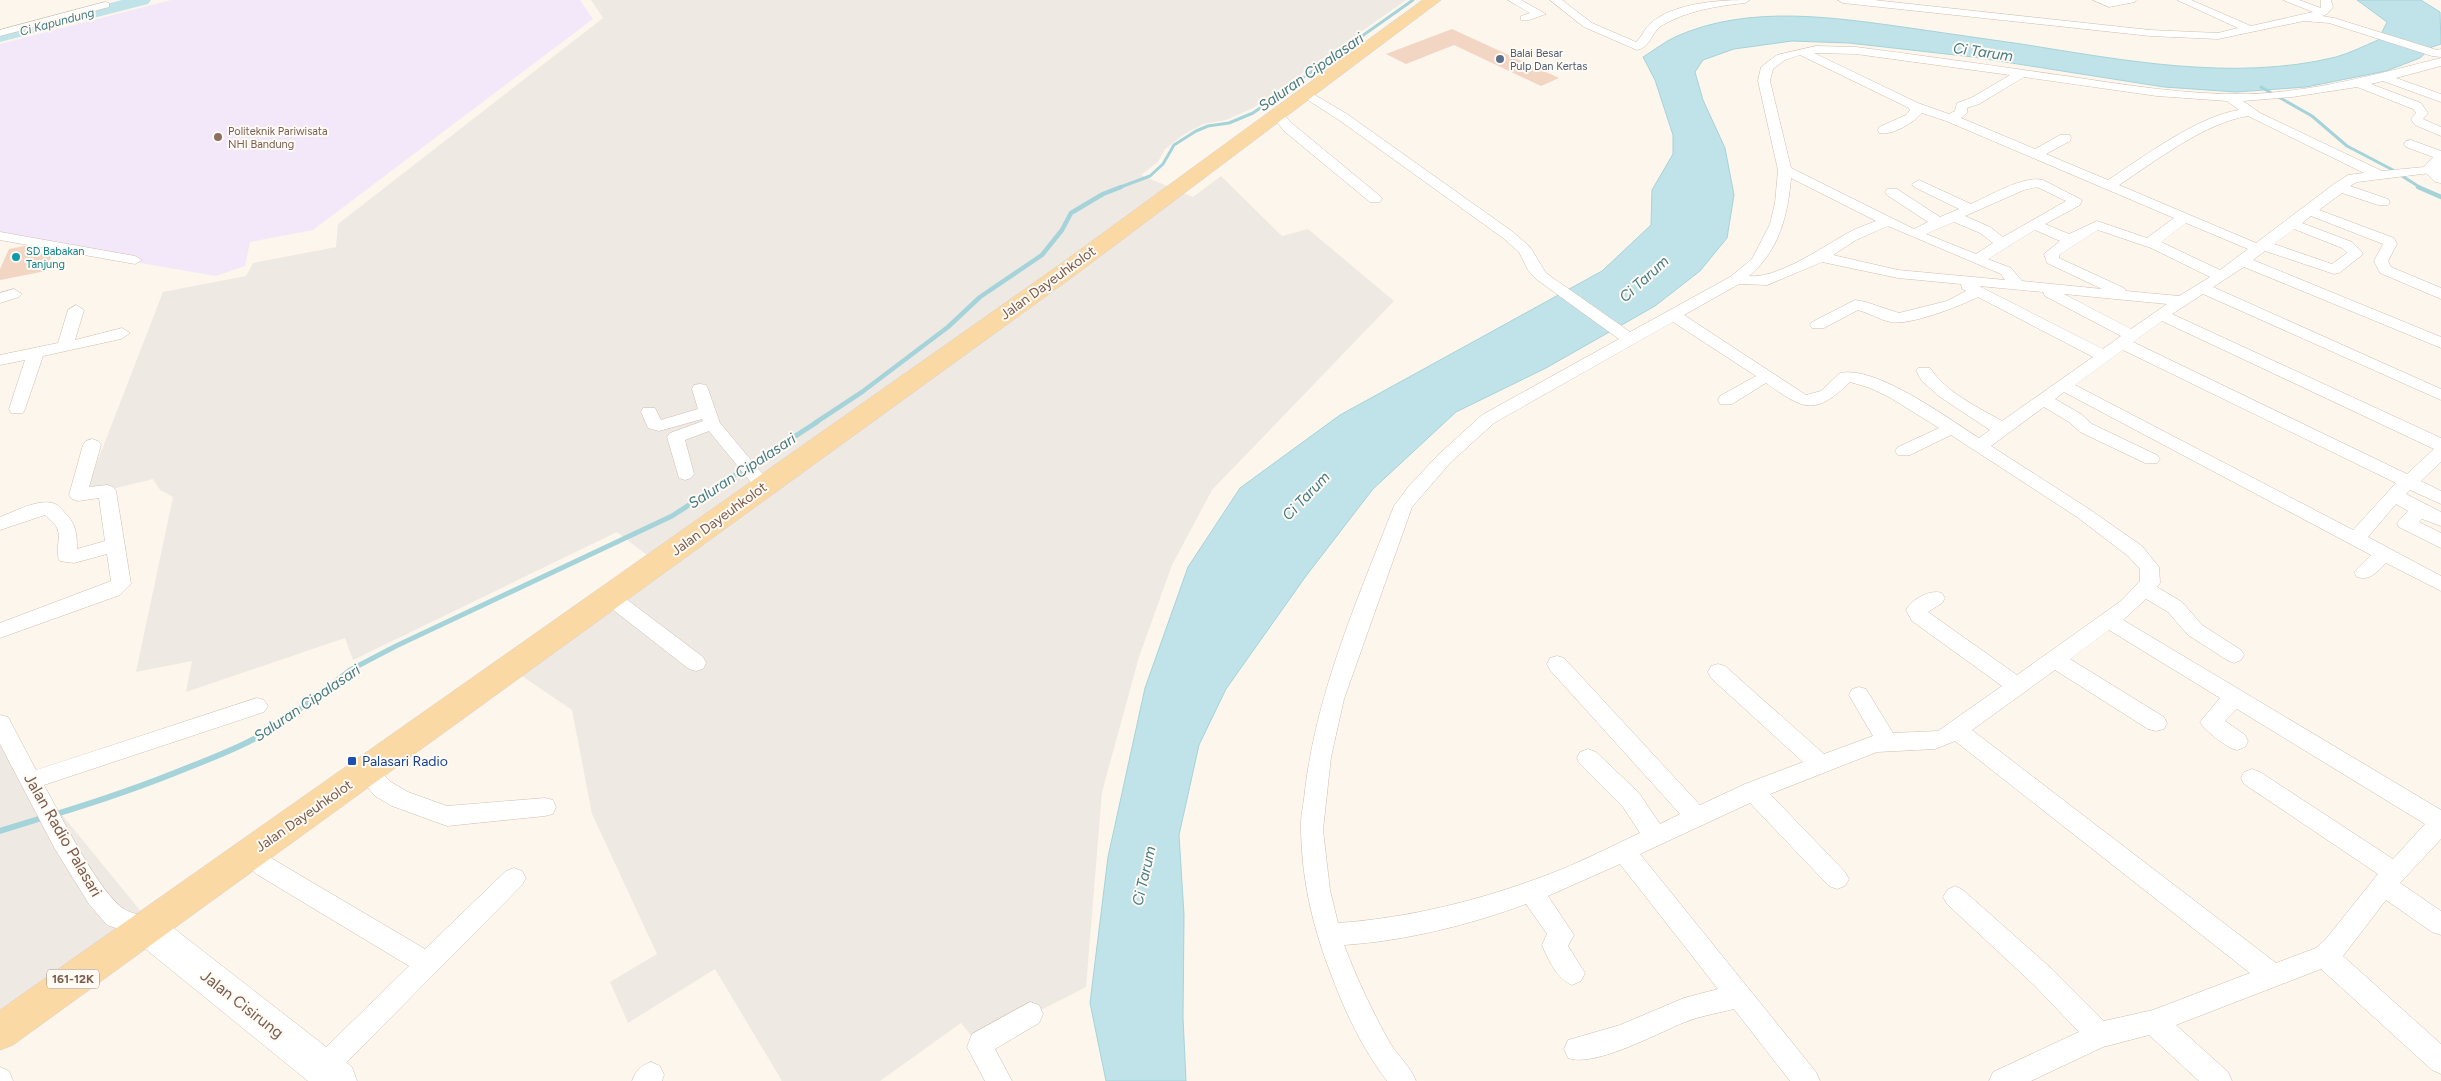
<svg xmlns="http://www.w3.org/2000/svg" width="2441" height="1081" viewBox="0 0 2441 1081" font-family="Figtree,sans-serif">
  <rect width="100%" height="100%" fill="#fdf6ec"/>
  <g fill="#efe9e4">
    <polygon points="591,0 1406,0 1253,108 1226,120 1203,124 1183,135 1165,149 1158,162 1141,175 1193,197 1221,176 1282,236 1308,229 1394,301 1212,490 1172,565 1139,657 1102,792 1086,987 977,1043 961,1023 880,1081 782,1081 715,969 628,1023 610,982 657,954 592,814 572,710 519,674 665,569 617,532 353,660 345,638 186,692 192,661 136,672 173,497 160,490 153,479 84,496 163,292 246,276 253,263 336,247 338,224 603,18"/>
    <polygon points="0,739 143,914 0,1014"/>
  </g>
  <polygon fill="#f3e8fa" points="171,0 580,0 593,19 313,230 250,242 245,266 216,276 0,239 0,44"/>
  <path fill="#bfe3e8" stroke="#a5d3da" d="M 2357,0 L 2421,0 L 2440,12 L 2441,44 L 2432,47 L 2420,58 L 2386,71 L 2306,87 L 2236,92 L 2164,87 L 1973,57 L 1849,43 L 1792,41 L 1734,49 L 1703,60 L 1695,72 L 1703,100 L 1725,148 L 1734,195 L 1727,238 L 1700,271 L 1655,306 L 1546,368 L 1456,412 L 1373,489 L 1306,576 L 1226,689 L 1199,745 L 1179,835 L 1184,915 L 1183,1017 L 1186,1081 L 1106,1081 L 1090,1003 L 1108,857 L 1145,688 L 1188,567 L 1240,488 L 1340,415 L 1602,271 L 1651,225 L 1652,190 L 1673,154 L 1673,135 L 1655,80 L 1643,57 C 1653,51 1664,42 1675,37 C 1750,3 1838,18 1917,29 C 1951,34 1986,39 2021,44 C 2122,60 2234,82 2336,57 C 2350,53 2364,46 2378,40 L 2387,22 Z"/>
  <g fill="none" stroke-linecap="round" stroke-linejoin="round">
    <g stroke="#a5d3da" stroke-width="3">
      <polyline points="2261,87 2312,116 2347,146 2391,169 2421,188"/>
      <polyline points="1118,188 1150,176 1163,164 1174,145 1196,131 1208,126 1229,123 1253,113 1413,0"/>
    </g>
    <g stroke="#a5d3da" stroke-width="4.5">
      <polyline points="2418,187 2441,197"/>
      <polyline points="815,423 862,392 948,327 980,297 1042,255 1062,230 1071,213 1103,194 1121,187"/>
    </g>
    <polyline stroke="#a5d3da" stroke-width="5" points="291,716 350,670 396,646 672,516 817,422"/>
    <g stroke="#a5d3da" stroke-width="6">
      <path d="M 53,815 C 99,801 143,786 187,768 C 225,753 261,739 293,714"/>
      <polyline points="0,831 45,817"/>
    </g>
    <polygon fill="#bfe3e8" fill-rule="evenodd" points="122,0 151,0 148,4 0,42 0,31"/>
  </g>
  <g fill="#f3d5c3">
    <polygon points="1452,29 1559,78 1541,86 1454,45 1406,64 1386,54"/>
    <polygon points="24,246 31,247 27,256 53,251 46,271 0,280 0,269 9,249"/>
  </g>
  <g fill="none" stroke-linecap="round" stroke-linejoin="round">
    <g stroke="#d1beb0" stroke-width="1">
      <g id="minor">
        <polygon points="1508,0 1521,0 1546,14 1529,20 1521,20 1521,16 1530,13"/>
        <path d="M 1550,0 L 1562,0 L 1592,23 L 1636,42 C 1642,37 1644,29 1650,24 C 1674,2 1721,0 1750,0 L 1745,3 C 1716,6 1686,11 1661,26 C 1651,33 1651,47 1637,50 L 1584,27 Z"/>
        <polygon points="1838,0 1874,0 2150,30 2218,33 2238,28 2177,0 2191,0 2251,26 2313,12 2283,0 2299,0 2321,8 2321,0 2331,0 2333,7 2327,14 2322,16 2334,18 2437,50 2441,49 2441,57 2432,56 2329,23 2304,21 2218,39 2150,36 1843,3"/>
        <polygon points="2093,0 2136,0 2135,2 2109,7"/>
        <polygon points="105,2 109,3 109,7 0,36 0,30"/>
        <path d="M 1816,46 L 1856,47 C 1926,56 1996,66 2066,76 C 2126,85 2187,95 2247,94 C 2314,92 2377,74 2441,58 L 2441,66 L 2396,78 L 2441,94 L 2441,102 L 2383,81 L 2371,84 L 2421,103 L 2428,113 L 2423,119 L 2441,127 L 2441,136 L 2415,125 L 2411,119 L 2416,113 L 2413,109 L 2357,87 L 2292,97 L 2243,101 L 2260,113 L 2382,171 L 2435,166 L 2437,169 L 2435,172 L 2430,173 L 2357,182 L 2350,186 L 2388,199 L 2390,202 L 2388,205 L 2378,205 L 2342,193 L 2319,210 L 2394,238 L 2397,244 L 2388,261 L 2391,267 L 2441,288 L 2441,299 L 2380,273 L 2374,261 L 2383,244 L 2311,216 L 2302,223 L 2352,242 L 2363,253 L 2361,256 L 2339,273 L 2334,274 L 2265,251 L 2253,260 L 2441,337 L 2441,348 L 2244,267 L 2213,287 L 2441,389 L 2441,400 L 2203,294 L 2172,314 L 2441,438 L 2441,462 L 2421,481 L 2441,491 L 2441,504 L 2410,490 L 2406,494 L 2441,512 L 2441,526 L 2422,519 L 2419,522 L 2441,533 L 2441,548 L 2399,527 L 2397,523 L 2408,511 L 2396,504 L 2368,537 L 2441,576 L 2441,591 L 2386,563 C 2377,572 2370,581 2357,577 L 2354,572 L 2371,555 L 2064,392 L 2055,399 L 2081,414 L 2092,424 L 2157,455 L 2160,459 L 2157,463 L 2145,463 L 2080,432 L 2069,422 L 2044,407 L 1991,446 L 2089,509 L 2142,546 L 2159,567 L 2160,583 L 2157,587 L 2182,602 L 2202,625 L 2241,650 L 2244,655 L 2241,660 L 2234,663 L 2227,660 L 2188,635 L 2168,612 L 2146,599 L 2123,620 L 2441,810 L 2441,839 L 2400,883 L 2441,911 L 2441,935 L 2432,932 L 2386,900 L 2343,956 L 2441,1044 L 2441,1074 L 2432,1070 L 2321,969 L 2176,1025 L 2228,1072 L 2232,1081 L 2199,1081 L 2149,1035 L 2103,1047 L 2031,1081 L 1989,1081 L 1993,1072 L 2079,1032 L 2034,985 L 1947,904 L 1943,897 L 1947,890 L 1955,886 L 1963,890 L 2052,969 L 2104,1021 L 2153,1010 L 2250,973 L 1955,741 L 1935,749 L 1877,752 L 1770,794 L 1845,872 L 1849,879 L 1845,886 L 1837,889 L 1829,886 L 1750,803 L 1640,854 L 1816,1072 L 1820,1081 L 1790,1081 L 1734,1009 C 1718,1013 1700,1016 1685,1022 C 1658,1033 1594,1068 1568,1058 L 1564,1049 L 1568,1040 L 1620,1025 L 1684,998 L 1718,989 L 1620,864 L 1548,896 L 1574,935 L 1568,946 L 1585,973 L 1581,981 L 1572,985 C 1557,979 1548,959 1542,945 L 1547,934 L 1526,904 C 1469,925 1405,941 1344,945 C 1358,981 1371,1009 1390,1043 C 1398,1056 1410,1066 1416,1081 L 1387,1081 C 1362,1048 1345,1012 1331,974 C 1313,928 1302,881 1301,831 C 1300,818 1304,803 1305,790 C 1317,691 1358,598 1394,506 L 1409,486 L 1438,455 L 1482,415 L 1619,339 L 1536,279 L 1528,270 L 1519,252 L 1503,238 L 1339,120 L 1300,95 L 1306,91 L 1310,92 L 1347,114 L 1513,232 L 1530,247 L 1546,273 L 1630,332 L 1730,277 L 1752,259 L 1770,224 L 1775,203 L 1778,170 L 1758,81 L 1761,67 L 1777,55 ZM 1814,53 L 1856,54 L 2010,75 L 1971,98 L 1957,103 L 1955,111 L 1949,114 L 1918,103 ZM 1800,55 L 1909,108 L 1910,110 L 1906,115 L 1879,127 L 1878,130 L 1879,133 C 1893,136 1914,122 1922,113 L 1946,121 L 2174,218 L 2147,238 L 2097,221 L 2069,234 L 2045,224 L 2080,205 L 2082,200 L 2043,180 C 2024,175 1989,196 1971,204 L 1919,180 L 1912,184 L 1914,187 L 1959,209 L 1940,217 L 1897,189 L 1887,189 L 1885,192 L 1887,195 L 1928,222 L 1914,229 L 1791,168 L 1770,81 L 1773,69 L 1785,60 ZM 2024,77 L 2157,96 L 2227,101 L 2239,110 C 2198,116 2143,157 2108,180 L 2046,154 L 2070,141 L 2071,138 L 2070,135 L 2060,135 L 2035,149 L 1961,118 L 1967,113 L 1967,108 L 1979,104 ZM 2248,116 L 2364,173 L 2348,175 L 2334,184 L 2256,243 L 2119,185 C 2156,161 2204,123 2248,116 ZM 1791,178 L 1876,221 C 1866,225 1854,229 1844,235 C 1820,249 1776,279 1749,276 C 1779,251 1788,215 1791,178 ZM 2037,187 L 2066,201 L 2003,237 L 1990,227 L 1965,216 L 2024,190 ZM 1954,222 L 1980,233 L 1993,243 L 1976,254 L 1926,234 ZM 2186,223 L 2248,249 L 2220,270 L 2161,242 ZM 1888,226 L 2001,274 L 2005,280 L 1898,270 L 1833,255 L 1856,240 ZM 2294,229 L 2342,248 L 2347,253 L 2332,264 L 2274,244 ZM 2035,230 L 2060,241 L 2044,254 L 2047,263 L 2102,289 L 2022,281 L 2011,268 L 1988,259 ZM 2098,230 L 2151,248 L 2210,277 L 2179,296 L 2126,291 L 2124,288 L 2059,258 L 2059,255 ZM 1822,262 L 1898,278 L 1961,284 L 1962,289 L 1966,291 L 1947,301 L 1899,313 L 1866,302 L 1855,300 L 1812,322 L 1810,325 L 1812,328 L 1824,328 L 1858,310 C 1869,313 1880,320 1891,322 C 1909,326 1960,306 1978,297 L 2093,357 L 2002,421 C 1977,407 1946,392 1930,368 L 1918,368 L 1916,371 L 1922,381 L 1940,397 L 1990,430 L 1979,438 C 1949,419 1876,365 1840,373 L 1821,391 L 1806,395 L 1684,315 L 1739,284 L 1767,285 ZM 1979,286 L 2043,292 L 2045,296 L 2121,336 L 2103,349 ZM 2064,294 L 2167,304 L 2131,329 ZM 2162,321 L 2434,449 L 2407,474 L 2133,342 ZM 1673,322 L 1756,376 L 1720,396 L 1718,400 L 1720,404 L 1732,404 L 1766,383 C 1803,409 1814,417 1850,382 L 1870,388 L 1889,397 L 1939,428 L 1898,447 L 1895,451 L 1898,455 L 1910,455 L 1951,435 L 2077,517 L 2128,556 L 2140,569 L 2140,581 L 2121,601 L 2017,675 L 1928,612 L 1942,603 L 1945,598 L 1942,593 C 1930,589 1912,599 1906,610 L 1912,621 L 2002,686 L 1938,731 L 1893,733 L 1866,689 L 1859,687 L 1852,689 L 1849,695 L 1873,736 L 1824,754 L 1725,666 L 1718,664 L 1711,666 L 1708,672 L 1711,678 L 1803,762 L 1745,784 L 1700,805 L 1564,658 L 1557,656 L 1550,658 L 1547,664 L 1550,670 L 1680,814 L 1660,824 L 1639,793 L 1596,752 L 1588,749 L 1580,752 L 1577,758 L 1580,764 L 1623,807 L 1640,833 C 1610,847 1579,863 1547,875 C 1481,900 1409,918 1338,923 L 1330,890 L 1323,830 L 1331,757 L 1344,699 L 1412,507 L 1450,463 L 1494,423 ZM 2123,350 L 2396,483 L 2353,530 L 2075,385 ZM 2109,630 L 2220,698 L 2200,722 C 2204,730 2228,749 2237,750 C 2238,750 2244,747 2245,747 L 2248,741 L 2245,735 L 2225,721 L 2237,709 L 2425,824 L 2393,859 L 2260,772 L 2252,769 L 2244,772 L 2241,778 L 2244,784 L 2378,874 L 2325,940 L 2316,948 L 2276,963 L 1972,730 L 2055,670 L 2148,729 L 2156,731 L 2164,729 L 2167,723 L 2164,717 L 2070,659 Z"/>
        <polygon points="1278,112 1282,113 1294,125 1380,196 1382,199 1380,202 1370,202 1284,131 1272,116"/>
        <polygon points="2411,140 2441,151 2441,160 2406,147 2404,144 2406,141"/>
        <polygon points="0,232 135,256 142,260 135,264 0,240"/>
        <polygon points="14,289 22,294 19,297 0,303 0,293"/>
        <polygon points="76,305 84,310 75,340 122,328 130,333 121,339 43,356 25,409 23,413 11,413 9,409 25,360 0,365 0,355 58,343 68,310"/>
        <polygon points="700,384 706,385 708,389 720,423 770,483 773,487 770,491 764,493 758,491 709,431 685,440 694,474 691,478 685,480 679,478 667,437 670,433 703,421 702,419 659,431 648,428 641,412 643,408 655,408 661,420 698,409 692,389 694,385"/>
        <path d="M 92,439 L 98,441 L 101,445 L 89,487 L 107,485 L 113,487 L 116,491 L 131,584 L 120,595 L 0,638 L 0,623 L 111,581 L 107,554 L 74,563 L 60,561 C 54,551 62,538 57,528 C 55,523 49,519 45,515 L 0,530 L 0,517 C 14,512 42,496 57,505 C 60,506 63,511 65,513 C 76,524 77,533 77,549 L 105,541 L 99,498 L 78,501 L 72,499 L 69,495 L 83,445 L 86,441 Z"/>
        <polygon points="610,590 617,592 703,657 706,663 703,669 696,671 689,669 603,602 600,597 603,592"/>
        <path d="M 257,698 L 264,700 L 268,706 L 264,712 L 44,785 C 60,814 99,893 124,909 C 132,914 145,916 154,919 L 157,927 L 154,935 L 145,938 L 107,925 L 89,904 L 55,849 L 0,744 L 0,715 L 8,717 L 36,770 Z"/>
        <polygon points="366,763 374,766 391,782 408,792 447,806 545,798 553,800 556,807 553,814 545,816 447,826 392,806 375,796 355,772 358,766"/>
        <polygon points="249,845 425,949 506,871 514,868 522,871 526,878 522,885 333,1076 324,1080 315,1076 311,1067 315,1058 409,966 258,875 241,862 237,855 241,848"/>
        <polygon points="1030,1002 1039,1005 1043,1014 1039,1023 995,1049 1012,1081 985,1081 967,1047 972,1034"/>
        <path d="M 651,1062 L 660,1066 L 664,1075 L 662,1081 L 632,1081 C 636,1070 640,1066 651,1062 Z"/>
        <polygon points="0,1067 9,1071 13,1081 0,1081"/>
      </g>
    </g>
    <g stroke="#d1beb0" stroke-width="1">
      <polygon id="tertiary" points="2441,154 2441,183 2435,182 2422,169 2435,155"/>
    </g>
    <g stroke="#d6c0b0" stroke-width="1">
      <polygon id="secondary" points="145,911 158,916 352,1067 357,1081 308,1081 132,938 127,927 132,916"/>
    </g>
    <g stroke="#dad1cd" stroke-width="1">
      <polygon id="primary" points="1423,0 1441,0 1078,273 13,1045 0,1050 0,1010 1062,263"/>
    </g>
    <use href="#minor" fill="#fff" fill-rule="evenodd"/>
    <use href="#tertiary" fill="#fff" fill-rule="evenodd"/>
    <use href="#secondary" fill="#fff" fill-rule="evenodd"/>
    <use href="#primary" fill="#fbd9a5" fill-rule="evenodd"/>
  </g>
  <circle fill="#5c6f8a" stroke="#fffaf3" stroke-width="2" cx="1500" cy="59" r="5"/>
  <circle fill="#8d6e63" stroke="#fffaf3" stroke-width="2" cx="218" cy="137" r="5"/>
  <circle fill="#0f9aa8" stroke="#fffaf3" stroke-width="2" cx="16" cy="257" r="5"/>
  <rect fill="#1a4fb4" stroke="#fffaf3" stroke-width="2" x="347" y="756" width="10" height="10" rx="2.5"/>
  <g text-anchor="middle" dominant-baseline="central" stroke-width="4" stroke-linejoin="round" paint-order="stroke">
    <g font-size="11" fill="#4e5e75" stroke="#fffaf3" text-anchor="start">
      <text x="1510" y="53">Balai Besar<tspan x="1510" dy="13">Pulp Dan Kertas</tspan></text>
    </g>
    <g font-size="11" fill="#785e54" stroke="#fffaf3" text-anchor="start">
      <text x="228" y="131">Politeknik Pariwisata<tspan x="228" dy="13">NHI Bandung</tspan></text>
    </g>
    <g font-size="11" fill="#0d838f" stroke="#fffaf3" text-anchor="start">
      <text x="26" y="251">SD Babakan<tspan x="26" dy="13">Tanjung</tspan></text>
    </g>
    <g font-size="12" font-style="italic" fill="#437c86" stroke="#fffaf3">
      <text transform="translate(57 22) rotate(-15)">Ci Kapundung</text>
    </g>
    <rect fill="#fffaf3" stroke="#a28b7f" stroke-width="1" x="47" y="969.5" width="52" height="19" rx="4"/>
    <g font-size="12" font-weight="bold" fill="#7a5c4d">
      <text x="73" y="979">161-12K</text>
    </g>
    <g font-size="14" fill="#7a5c4d" stroke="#fffaf3">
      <text transform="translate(1048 283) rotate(-36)">Jalan Dayeuhkolot</text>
      <text transform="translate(719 519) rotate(-36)">Jalan Dayeuhkolot</text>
      <text transform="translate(304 816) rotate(-35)">Jalan Dayeuhkolot</text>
    </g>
    <g font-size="14" fill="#164399" stroke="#fffaf3" text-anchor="start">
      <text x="362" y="761">Palasari Radio</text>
    </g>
    <g font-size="15" font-style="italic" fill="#437c86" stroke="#fffaf3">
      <text transform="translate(1983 52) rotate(8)">Ci Tarum</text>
      <text transform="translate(1311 72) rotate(-35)">Saluran Cipalasari</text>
      <text transform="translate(1644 279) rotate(-42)">Ci Tarum</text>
      <text transform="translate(742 471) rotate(-33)">Saluran Cipalasari</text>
      <text transform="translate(1306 496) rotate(-46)">Ci Tarum</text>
      <text transform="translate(307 703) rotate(-34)">Saluran Cipalasari</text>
      <text transform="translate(1144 876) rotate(-77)">Ci Tarum</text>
    </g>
    <g font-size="16" fill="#7a5c4d" stroke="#fffaf3">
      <text transform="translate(63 835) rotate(60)">Jalan Radio Palasari</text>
      <text transform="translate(242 1004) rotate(38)">Jalan Cisirung</text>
    </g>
  </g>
</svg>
